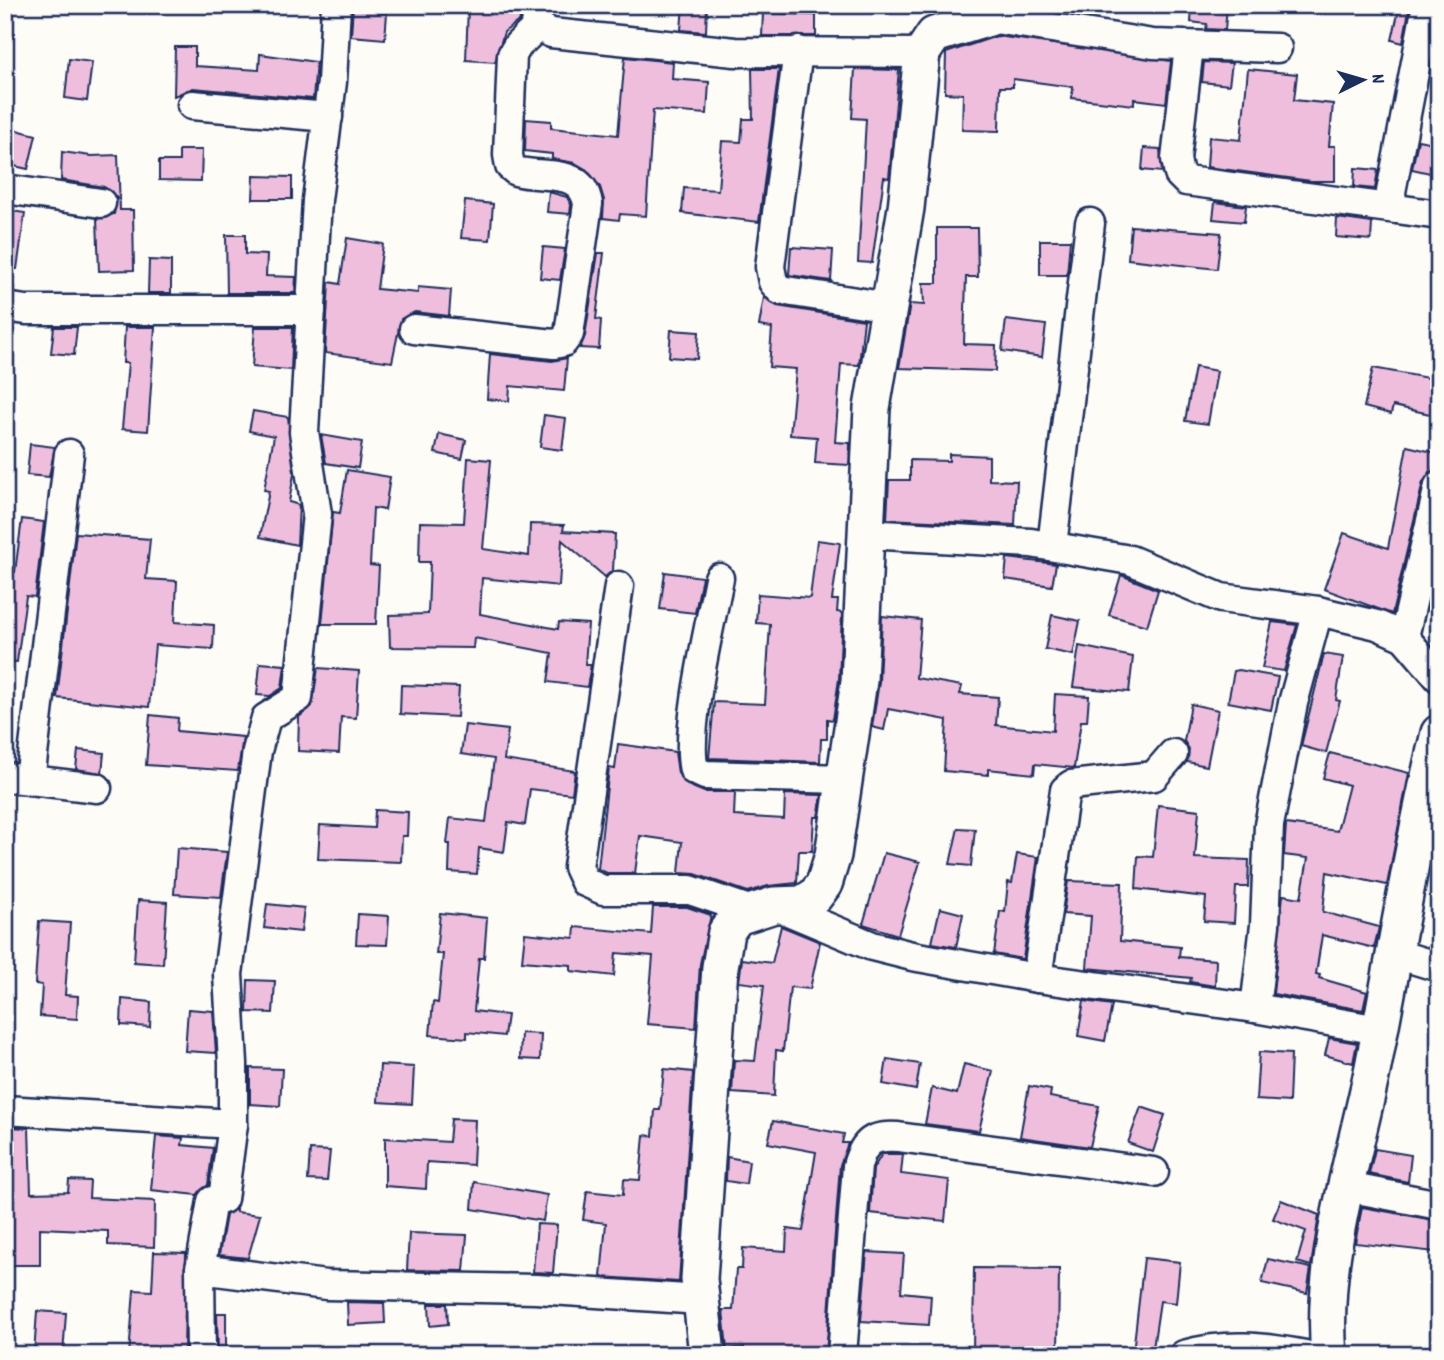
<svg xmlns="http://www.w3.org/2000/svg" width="1444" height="1360" viewBox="0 0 1444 1360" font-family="Dekko,sans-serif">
  <rect width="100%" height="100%" fill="#fdfcf7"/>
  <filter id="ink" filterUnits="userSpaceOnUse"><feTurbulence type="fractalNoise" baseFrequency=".0143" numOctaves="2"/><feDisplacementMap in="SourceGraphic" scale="14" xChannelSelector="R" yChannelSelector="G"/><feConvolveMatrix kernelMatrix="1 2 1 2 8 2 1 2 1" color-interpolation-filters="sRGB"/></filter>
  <g filter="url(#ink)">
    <g fill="#f0bedd" stroke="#1b2f5e" stroke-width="2">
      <polygon points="353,5 380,5 379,12 387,13 385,39 351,36"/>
      <polygon points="468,5 518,5 520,20 504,32 495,62 466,60"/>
      <polygon points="683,5 707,5 706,32 681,30"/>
      <polygon points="1029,5 1088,5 1087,17"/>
      <polygon points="1192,5 1227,5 1225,30 1206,29 1207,24 1191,22"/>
      <polygon points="1400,5 1410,5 1403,43 1392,40"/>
      <polygon points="763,13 816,15 816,36 762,36"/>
      <polygon points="997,36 1171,61 1166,103 1134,99 1134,105 1072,98 1073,87 1013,79 1013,87 1000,87 999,131 962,130 963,94 945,93 946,53"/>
      <polygon points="175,47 195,47 195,66 259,70 260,54 316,62 313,99 193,88 174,96"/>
      <polygon points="625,57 673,62 672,79 709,82 707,114 653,110 646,216 620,214 619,220 603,218 604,200 600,187 587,170 575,163 552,159 552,154 525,151 526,119 551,121 551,128 618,135"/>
      <polygon points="69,59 92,62 87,101 65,98"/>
      <polygon points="1204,62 1232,63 1229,85 1202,82"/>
      <polygon points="752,69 779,69 759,222 682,213 684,188 718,190 722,141 741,142 743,119 753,119"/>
      <polygon points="855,69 899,70 889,178 884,177 872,263 858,262 866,119 852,118"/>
      <polygon points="1248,69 1297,74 1294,100 1333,104 1329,146 1335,146 1335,181 1311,181 1207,167 1209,137 1241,140"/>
      <polygon points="5,127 36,135 28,169 5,164"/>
      <polygon points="1418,140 1439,144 1439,175 1412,169"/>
      <polygon points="1144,148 1160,149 1162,172 1142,170"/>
      <polygon points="179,150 202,150 201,181 159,180 159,161 179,161"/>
      <polygon points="62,152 91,156 118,155 120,210 133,210 134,270 99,271 97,219 114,214 117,198 104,187 61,180"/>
      <polygon points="1355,168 1378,170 1375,189 1354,187"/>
      <polygon points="254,176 292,177 292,199 253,199"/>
      <polygon points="549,192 567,197 571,205 570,214 547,212"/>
      <polygon points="465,201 493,204 490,240 461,238"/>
      <polygon points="1215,202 1246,206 1244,222 1213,219"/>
      <polygon points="5,210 25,213 17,269 5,269"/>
      <polygon points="1337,218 1372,223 1371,240 1336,237"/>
      <polygon points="1131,226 1221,233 1217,269 1128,259"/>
      <polygon points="937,228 977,228 978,277 966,277 964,344 996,345 995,371 899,368 910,304 924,305 923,283 937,283"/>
      <polygon points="226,235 245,235 245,254 267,255 266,276 296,277 295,293 227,293"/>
      <polygon points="347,238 383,244 377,289 418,293 418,287 451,290 449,316 415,312 401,319 392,362 325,353 329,282 340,284"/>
      <polygon points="1040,240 1070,240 1067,275 1040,275"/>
      <polygon points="543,247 565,249 560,280 540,278"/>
      <polygon points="791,247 833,250 831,281 789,275"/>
      <polygon points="598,253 604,253 596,319 601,320 599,349 580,348 585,336"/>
      <polygon points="149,260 171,261 171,293 148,293"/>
      <polygon points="764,297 777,306 864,320 859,365 841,364 835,442 850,443 849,465 815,463 817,437 790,435 796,369 769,367 772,328 759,326"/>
      <polygon points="1006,320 1046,325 1042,357 1002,351"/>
      <polygon points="54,327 77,327 74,355 51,353"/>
      <polygon points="125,327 155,327 148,431 122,429 128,363 123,363"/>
      <polygon points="255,327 293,327 291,370 252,367"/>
      <polygon points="671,330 699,332 697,359 669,357"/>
      <polygon points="490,354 552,361 567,358 564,391 510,386 509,401 487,399"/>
      <polygon points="1195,367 1217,371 1208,424 1185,421"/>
      <polygon points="1373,368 1439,380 1439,416 1393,406 1391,414 1364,407"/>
      <polygon points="253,411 288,417 294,474 289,502 299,505 297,545 260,537 269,491 264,490 274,436 249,431"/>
      <polygon points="544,415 566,418 562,450 540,447"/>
      <polygon points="439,434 466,440 462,459 435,453"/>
      <polygon points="321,435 362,442 358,468 326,463"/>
      <polygon points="30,444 55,447 49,477 27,475"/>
      <polygon points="1407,446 1437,453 1433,470 1423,482 1392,614 1324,589 1344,533 1388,548"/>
      <polygon points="949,454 989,456 989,480 1017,481 1015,525 887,519 889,480 910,480 910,460 949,461"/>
      <polygon points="468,458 491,460 483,549 529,556 530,524 564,525 563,531 615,534 613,570 605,577 562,540 559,586 482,578 480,614 558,629 559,622 588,624 585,665 591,665 587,687 548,682 552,653 474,638 473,648 390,647 389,615 428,614 430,562 419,562 420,522 464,523"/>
      <polygon points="347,470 390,477 385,510 373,508 370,565 379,566 376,624 322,624 333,512 340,513"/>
      <polygon points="22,519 44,522 35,597 26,596 17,662 5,661 5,571 15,572"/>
      <polygon points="76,533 150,539 146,579 177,581 175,622 214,625 213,649 155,645 149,707 57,698"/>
      <polygon points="817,540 840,543 832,600 838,600 837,612 842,613 839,679 833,720 827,719 827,739 821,739 820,762 709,758 714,702 765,704 770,624 756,623 758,594 810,598"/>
      <polygon points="1007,558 1056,564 1052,586 1005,579"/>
      <polygon points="665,572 702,577 695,613 660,609"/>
      <polygon points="1121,575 1158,590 1147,626 1109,615"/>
      <polygon points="1052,615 1080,621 1073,655 1045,649"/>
      <polygon points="882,616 921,620 916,678 962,686 960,694 998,697 996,725 1053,731 1055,694 1089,696 1087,721 1081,721 1074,768 1035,764 1034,774 988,769 988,775 944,771 947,720 888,709 884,730 872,727 879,682"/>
      <polygon points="1272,622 1297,625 1284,671 1262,668"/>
      <polygon points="1079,646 1133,657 1129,692 1073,687"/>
      <polygon points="1324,654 1343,657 1336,700 1340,701 1326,753 1301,746"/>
      <polygon points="260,663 285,665 282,688 270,696 257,695"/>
      <polygon points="318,668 359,671 356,718 341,717 339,753 298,751 299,717 312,706"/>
      <polygon points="1239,670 1278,677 1271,710 1228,702 1234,671"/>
      <polygon points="401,685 459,687 457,717 400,714"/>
      <polygon points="1191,704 1218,710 1207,766 1187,762 1189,749 1184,741"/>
      <polygon points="150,715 178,718 177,731 243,737 238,771 146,765"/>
      <polygon points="465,725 508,730 504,760 575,771 572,794 530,789 525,825 508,822 504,852 479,848 477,874 449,872 450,844 447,844 450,818 486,822 494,759 461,754"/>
      <polygon points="618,744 675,752 678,773 687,785 704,792 735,792 734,816 784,819 785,794 822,795 818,817 814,817 812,851 799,851 797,883 768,886 748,892 695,874 679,873 682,842 640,836 635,873 607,873 598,869 609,768 615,769"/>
      <polygon points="78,750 104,753 102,773 76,769"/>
      <polygon points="1330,753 1409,773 1387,885 1327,872 1323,912 1379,927 1374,948 1322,935 1316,974 1320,975 1319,978 1367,992 1363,1010 1273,994 1283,895 1301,898 1308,858 1284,855 1286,824 1337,831 1349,785 1323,778"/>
      <polygon points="1158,805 1199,810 1195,858 1249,860 1248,887 1236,887 1234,923 1204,921 1206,897 1136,889 1138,856 1153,857"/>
      <polygon points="375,810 408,812 407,836 402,836 401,862 318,859 320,825 374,828"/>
      <polygon points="958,828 975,829 971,866 950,864"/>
      <polygon points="177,848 227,852 221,897 174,894"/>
      <polygon points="884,853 920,862 898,935 863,924"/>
      <polygon points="1017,854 1038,857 1023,959 994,954 1000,911 1005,912 1008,882 1012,883"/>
      <polygon points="1068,881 1122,883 1120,941 1180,947 1179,957 1216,960 1215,986 1190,982 1191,978 1087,968 1091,916 1063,914"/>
      <polygon points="138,900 167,902 163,964 134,962"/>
      <polygon points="267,904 304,908 301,932 264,928"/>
      <polygon points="653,907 687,907 711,915 700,964 696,1028 647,1024 653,956 616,953 614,976 571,971 571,965 522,961 525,933 574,938 575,927 651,934"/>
      <polygon points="940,908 963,914 956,947 932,943"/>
      <polygon points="440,913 487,918 484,958 479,958 474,1011 507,1015 504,1036 467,1032 467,1038 430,1035 433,1002 438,1003 443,954 436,954"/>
      <polygon points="358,914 389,916 387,945 356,944"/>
      <polygon points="39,921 70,923 65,995 78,996 77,1019 40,1016 42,985 35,984"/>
      <polygon points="781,926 820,942 810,989 790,987 783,1051 776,1050 774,1096 732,1093 734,1060 755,1061 764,985 739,982 742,959 772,963"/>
      <polygon points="248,980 275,981 273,1013 247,1012"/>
      <polygon points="122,999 151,1002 150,1027 121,1025"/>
      <polygon points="1084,1001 1112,1005 1105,1041 1078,1036"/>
      <polygon points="188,1009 213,1011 216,1053 185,1051"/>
      <polygon points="521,1033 541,1034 540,1060 520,1059"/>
      <polygon points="1329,1038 1357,1043 1353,1063 1325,1055"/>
      <polygon points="1259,1052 1291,1054 1289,1102 1256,1100"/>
      <polygon points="887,1059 920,1064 916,1090 883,1084"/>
      <polygon points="964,1064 993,1071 979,1131 925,1124 932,1088 957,1094"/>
      <polygon points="380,1065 414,1067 412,1104 378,1102"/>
      <polygon points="250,1068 282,1069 280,1106 250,1104"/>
      <polygon points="664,1069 693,1072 679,1282 601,1277 606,1223 583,1220 587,1191 623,1195 624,1179 640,1180 644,1135 653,1136 655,1110 660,1110"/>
      <polygon points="1029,1086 1051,1090 1050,1097 1099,1106 1090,1147 1020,1137"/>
      <polygon points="1141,1107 1165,1115 1153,1152 1128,1143"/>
      <polygon points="451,1119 475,1120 473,1165 427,1162 426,1189 385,1186 385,1138 449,1142"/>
      <polygon points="773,1121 844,1134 842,1143 848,1143 840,1165 826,1355 744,1355 744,1347 727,1349 723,1310 733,1310 736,1269 742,1269 743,1248 786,1251 787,1229 803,1231 816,1152 768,1143"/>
      <polygon points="5,1127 29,1128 31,1193 68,1192 69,1180 90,1181 89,1198 155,1201 154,1247 108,1245 108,1231 40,1228 40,1265 5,1265"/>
      <polygon points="156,1136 183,1138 182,1145 213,1148 208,1185 197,1195 151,1190"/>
      <polygon points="1375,1149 1411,1155 1408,1182 1369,1174"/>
      <polygon points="310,1150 330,1151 327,1181 308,1180"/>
      <polygon points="882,1154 903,1154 901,1174 949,1180 945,1221 870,1213 873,1169"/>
      <polygon points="727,1157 749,1161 746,1184 726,1181"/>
      <polygon points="474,1182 547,1195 543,1221 472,1209"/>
      <polygon points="1281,1200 1319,1215 1311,1266 1297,1262 1306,1231 1273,1219"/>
      <polygon points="1362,1207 1439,1221 1435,1252 1355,1243"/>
      <polygon points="236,1209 236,1212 260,1215 248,1258 219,1255 226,1215"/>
      <polygon points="537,1224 557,1225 553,1273 533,1272"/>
      <polygon points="409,1233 467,1235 464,1271 407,1270"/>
      <polygon points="154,1252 186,1253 184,1353 181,1355 129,1355 134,1290 152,1291"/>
      <polygon points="867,1252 904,1254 901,1292 931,1295 929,1325 861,1321"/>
      <polygon points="1144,1258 1180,1262 1176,1303 1160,1301 1152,1355 1133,1352"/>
      <polygon points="1268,1259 1311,1268 1307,1293 1262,1283"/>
      <polygon points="974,1268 1059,1269 1058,1355 973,1355"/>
      <polygon points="347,1302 384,1303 385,1323 348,1325"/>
      <polygon points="429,1304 447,1304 448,1324 430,1326"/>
      <polygon points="37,1311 66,1313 63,1355 34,1355"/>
      <polygon points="217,1313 226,1313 226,1354 218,1354"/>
    </g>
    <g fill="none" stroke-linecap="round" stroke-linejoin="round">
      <g stroke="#1b2f5e" stroke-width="33">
        <g id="minor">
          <polyline points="534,5 538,26 551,33 735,52 922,53"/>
          <polyline points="1427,5 1391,192 1392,202 1397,209 1439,215"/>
          <polyline points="989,18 1153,44 1277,48"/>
          <polyline points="1189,47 1176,159 1179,174 1186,181 1397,209"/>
          <polyline points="798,51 770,267 773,282 780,290 889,307"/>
          <polyline points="192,105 328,117"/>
          <polyline points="5,189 101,203"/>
          <polyline points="5,307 26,310 311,310"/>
          <path d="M 414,329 L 554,344 L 563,342 L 569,334 L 588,204 C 582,167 545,179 516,171 L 510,166 L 508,155 L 512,55 L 518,45 L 538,26"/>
          <polyline points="865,534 1031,543 1130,560 1221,598 1318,611 1377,625 1404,637 1439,678"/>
          <polyline points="1052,546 1090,223"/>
          <path d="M 719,578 C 711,622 684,730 694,770 L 705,775 L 845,779"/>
          <polyline points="619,586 578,867 585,882 603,890 690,890 752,911"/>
          <polyline points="1404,637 1439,486"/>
          <polyline points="5,777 97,788"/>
          <polyline points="30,780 69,454"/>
          <polyline points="774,905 872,946 912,956 1037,978 1255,1008 1379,1030"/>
          <polyline points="1393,953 1439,967"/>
          <polyline points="1037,978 1065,790 1071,785 1154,776 1173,754"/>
          <polyline points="1255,1008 1265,925 1269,825 1293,703 1318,611"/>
          <polyline points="5,1110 233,1124"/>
          <polyline points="1347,1187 1439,1205"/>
          <polyline points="200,1269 212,1201 223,1199 233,1124 233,1063 228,974 257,751 266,718 298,698 317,514 304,432 317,200 332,82 336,5"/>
          <polyline points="201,1355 200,1269 326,1285 536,1289 701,1300"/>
          <path d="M 842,1355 L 857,1166 C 864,1141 873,1135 898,1137 L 1154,1172"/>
          <path d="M 1184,1355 C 1224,1343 1265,1347 1305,1355"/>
        </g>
      </g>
      <g stroke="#1b2f5e" stroke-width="40">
        <g id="tertiary">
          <polyline points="707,1355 699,1279 720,967 726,932 737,917 774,905 802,904 815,896 824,884 833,855 859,681 872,408 906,208 922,53 934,35 989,18 1007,5"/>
          <path d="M 1329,1355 C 1320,1258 1354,1161 1373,1067 C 1395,956 1412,844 1439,733"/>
        </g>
      </g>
      <use href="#minor" stroke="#fdfcf7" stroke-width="28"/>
      <use href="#tertiary" stroke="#fdfcf7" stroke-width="35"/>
    </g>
  </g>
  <rect width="1444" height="1360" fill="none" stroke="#fdfcf7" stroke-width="28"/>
  <rect x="14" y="14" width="1416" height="1332" fill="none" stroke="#1b2f5e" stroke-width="2.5" filter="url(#ink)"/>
  <g transform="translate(1363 80) rotate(85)" stroke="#fdfcf7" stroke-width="5" paint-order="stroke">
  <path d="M0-5L12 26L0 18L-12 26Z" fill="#1b2f5e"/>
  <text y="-10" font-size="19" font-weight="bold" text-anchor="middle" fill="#1b2f5e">N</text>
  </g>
</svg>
